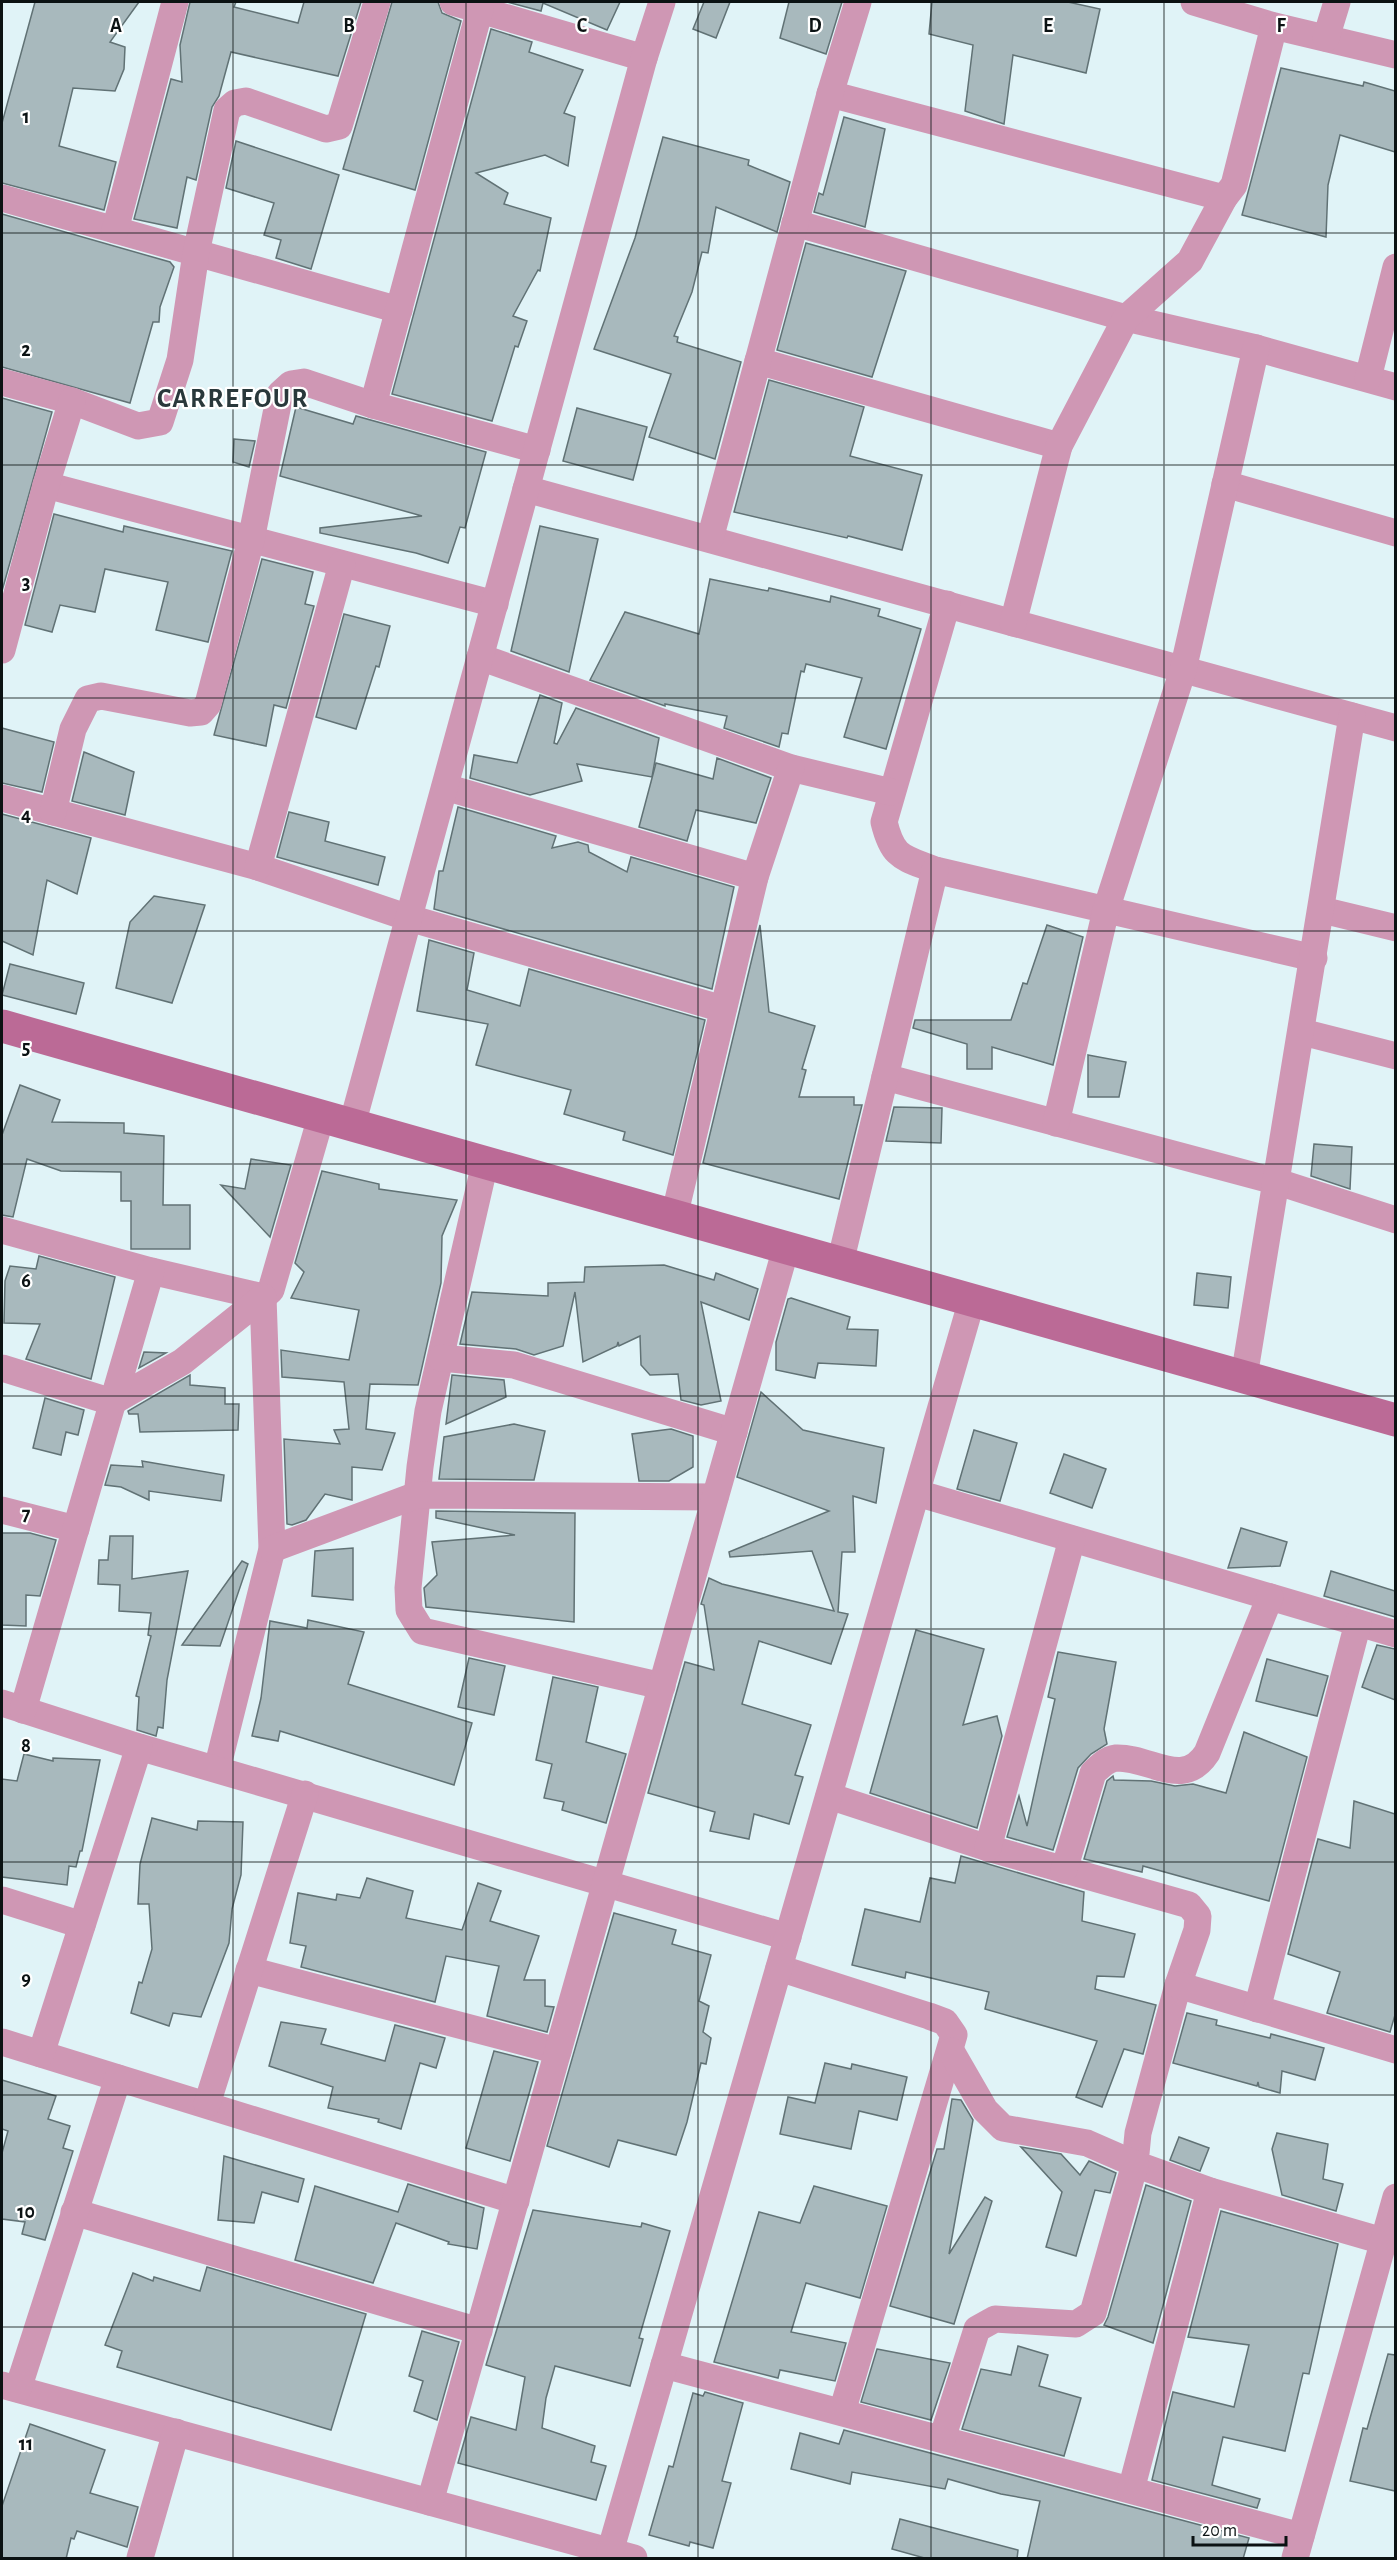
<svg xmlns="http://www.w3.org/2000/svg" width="1397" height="2560" viewBox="0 0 1397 2560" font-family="'Alegreya Sans',sans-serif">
  <rect width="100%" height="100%" fill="#e0f3f7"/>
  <g fill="#a8b9bd" stroke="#617275" stroke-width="1.5">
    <polygon points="35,2 139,2 110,42 125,47 124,69 115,91 73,88 59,146 116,162 104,210 2,183 2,123"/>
    <polygon points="190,2 236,2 234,7 298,23 304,2 361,2 338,76 231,52 219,96 212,107 196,180 187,177 177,228 134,219 171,79 182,82 180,45"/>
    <polygon points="392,2 438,2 442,13 461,21 415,190 343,169"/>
    <polygon points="507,2 620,2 607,30 543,3 541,11"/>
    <polygon points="704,2 730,2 716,38 693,29"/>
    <polygon points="789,2 842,2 826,54 780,38"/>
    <polygon points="932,2 1068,2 1100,9 1086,73 1013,55 1004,124 965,111 973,45 929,34"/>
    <polygon points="491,29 532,42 529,52 583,70 564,113 575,117 568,166 545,155 476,173 508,193 504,204 551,218 540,271 538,270 513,316 527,321 518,347 515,346 492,421 392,394"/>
    <polygon points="1281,68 1363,86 1364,82 1395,91 1395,152 1340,135 1328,185 1326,237 1242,215"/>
    <polygon points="844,117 885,129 865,227 814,212 819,193 823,195"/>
    <polygon points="663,137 749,160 748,165 790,182 777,232 716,207 708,253 702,252 692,292 674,336 678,337 677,342 741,362 715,459 649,437 671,374 594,349 635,238"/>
    <polygon points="236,141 339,175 311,269 276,258 281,240 264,235 274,203 226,188"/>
    <polygon points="2,214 170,262 174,267 160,307 159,322 153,322 130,403 2,367"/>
    <polygon points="806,243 906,271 872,377 777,350"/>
    <polygon points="769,380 864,407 850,456 922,475 902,550 848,536 847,538 734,512"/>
    <polygon points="2,398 52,412 2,591"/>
    <polygon points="296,407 353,424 356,416 486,452 465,528 460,527 448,563 416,553 320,533 320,528 422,516 280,476"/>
    <polygon points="577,408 647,427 633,480 563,461"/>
    <polygon points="234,439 255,441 249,467 233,462"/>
    <polygon points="54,514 123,532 124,526 232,551 208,642 156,630 168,582 105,569 95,612 60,605 52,632 25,625"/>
    <polygon points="540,526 598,539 569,672 511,651"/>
    <polygon points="262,559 313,572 305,604 314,606 286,708 274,705 266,746 214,735"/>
    <polygon points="710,579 768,591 769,588 830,602 831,596 880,609 878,616 921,629 886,749 844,737 862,678 806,664 804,672 801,671 788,734 782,733 779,747 724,728 727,716 665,704 665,706 590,680 625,612 699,634"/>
    <polygon points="344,614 390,626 379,667 376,666 356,729 316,717"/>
    <polygon points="540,695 562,703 554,743 557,744 576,708 659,738 652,777 577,764 582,781 530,795 470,778 474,755 517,763"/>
    <polygon points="2,728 54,742 42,792 2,783"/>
    <polygon points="84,752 134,772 125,815 72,801"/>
    <polygon points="717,758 771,778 756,823 696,810 687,841 639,827 656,763 713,779"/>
    <polygon points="458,807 556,836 552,848 578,842 588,845 589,852 627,872 631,857 734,887 712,989 434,909 439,871 443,871"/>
    <polygon points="289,812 329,822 325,841 385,857 378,885 277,857"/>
    <polygon points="2,814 91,838 77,894 47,880 33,955 2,941"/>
    <polygon points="154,896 205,905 172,1003 116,988 130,922"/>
    <polygon points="760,925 769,1012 815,1026 802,1069 806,1070 799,1097 854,1097 854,1105 862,1105 839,1199 703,1163"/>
    <polygon points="1047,925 1083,937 1053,1065 992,1047 992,1069 967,1069 967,1044 913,1028 915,1020 1011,1020 1023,983 1027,984"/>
    <polygon points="429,940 474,953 467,990 520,1006 529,969 705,1020 673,1155 623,1140 625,1132 564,1114 571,1090 476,1065 488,1024 417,1011"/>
    <polygon points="10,964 84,983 76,1014 2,995"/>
    <polygon points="1088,1055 1126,1062 1119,1097 1088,1097"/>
    <polygon points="20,1085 60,1100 52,1122 124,1123 124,1133 164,1136 163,1205 190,1205 190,1249 131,1249 131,1201 121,1201 121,1172 61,1171 27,1159 13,1217 2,1215 2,1135"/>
    <polygon points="894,1107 942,1108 941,1143 886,1141"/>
    <polygon points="1314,1144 1352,1147 1350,1189 1311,1176"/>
    <polygon points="251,1159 291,1165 270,1237 221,1185 245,1189"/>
    <polygon points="322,1171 379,1184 379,1189 457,1200 442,1236 441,1283 418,1385 370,1384 366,1429 395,1433 382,1470 352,1467 352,1500 325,1494 306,1520 292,1525 287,1524 284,1439 340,1444 334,1430 349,1429 344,1382 282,1377 281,1350 349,1360 359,1310 291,1298 304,1272 295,1263"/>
    <polygon points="39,1256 115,1277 91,1379 26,1359 40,1324 4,1323 5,1281 10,1266 36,1269"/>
    <polygon points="664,1265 714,1280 716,1273 758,1289 749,1320 701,1302 721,1401 701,1405 681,1400 678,1374 650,1375 641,1365 640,1336 619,1346 618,1342 617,1346 583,1362 575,1292 563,1346 534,1355 516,1349 460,1344 472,1292 548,1296 548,1283 584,1282 585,1267"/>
    <polygon points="1197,1273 1231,1277 1228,1308 1194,1305"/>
    <polygon points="791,1298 850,1317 847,1329 878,1330 876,1366 818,1363 815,1378 776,1370 776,1342 788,1299"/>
    <polygon points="144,1352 166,1353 139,1368"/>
    <polygon points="190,1375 190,1385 225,1388 225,1404 239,1404 238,1430 140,1432 138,1414 129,1414 128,1411"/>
    <polygon points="452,1375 504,1380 506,1397 446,1424"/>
    <polygon points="761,1392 803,1430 884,1448 876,1503 853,1496 855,1552 842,1552 838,1612 848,1614 831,1664 759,1641 742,1704 811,1725 795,1775 803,1777 789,1824 754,1814 749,1839 710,1831 715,1812 648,1793 685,1662 714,1670 704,1605 701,1604 709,1578 722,1584 834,1611 812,1551 730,1557 729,1552 829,1511 737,1477"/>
    <polygon points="45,1398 84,1410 78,1435 66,1432 61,1455 33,1448"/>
    <polygon points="514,1424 545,1431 534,1480 439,1479 444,1437"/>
    <polygon points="671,1429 693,1436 693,1467 669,1481 639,1481 632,1434"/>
    <polygon points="974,1430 1017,1443 1000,1501 957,1489"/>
    <polygon points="1064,1454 1106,1469 1092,1508 1050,1493"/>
    <polygon points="142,1461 224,1475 221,1501 149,1491 149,1500 121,1487 105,1485 111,1465 143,1467"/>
    <polygon points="436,1511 575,1513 574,1622 426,1607 424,1588 437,1575 432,1542 515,1535 436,1518"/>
    <polygon points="1241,1528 1287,1542 1280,1566 1228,1568"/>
    <polygon points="2,1533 30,1533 56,1540 40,1596 26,1595 26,1626 2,1625"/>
    <polygon points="110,1536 133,1536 132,1579 188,1571 167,1680 163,1728 158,1727 156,1736 137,1730 139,1697 136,1696 151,1636 148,1635 151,1613 119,1611 120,1585 98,1584 99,1560 108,1560"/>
    <polygon points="353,1548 353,1600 312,1596 315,1551"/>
    <polygon points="242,1561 248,1564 220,1646 182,1645"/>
    <polygon points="1331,1571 1395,1591 1395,1617 1324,1596"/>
    <polygon points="308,1620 364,1632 348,1684 472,1723 454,1785 280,1731 278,1741 252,1736 261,1698 270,1621 307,1628"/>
    <polygon points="916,1630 984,1649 963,1725 997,1716 1002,1736 977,1828 870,1793"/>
    <polygon points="1377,1645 1395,1649 1395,1700 1362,1687"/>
    <polygon points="1058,1652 1116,1662 1104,1729 1107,1744 1091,1754 1078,1768 1053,1850 1007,1837 1019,1796 1027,1826 1055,1699 1048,1697"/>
    <polygon points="469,1658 505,1666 494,1715 458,1707"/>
    <polygon points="1267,1659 1328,1676 1317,1716 1256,1701"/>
    <polygon points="553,1677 598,1687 586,1742 626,1754 606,1823 562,1810 564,1802 544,1798 552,1764 536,1760"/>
    <polygon points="1244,1732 1307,1757 1269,1901 1143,1866 1142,1872 1084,1859 1107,1781 1113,1776 1114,1780 1151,1781 1175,1786 1193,1784 1226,1793"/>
    <polygon points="24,1754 53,1761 53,1758 100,1760 82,1851 80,1851 76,1867 69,1866 67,1885 2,1877 2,1779 17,1781"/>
    <polygon points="1354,1801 1395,1814 1395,2015 1390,2032 1327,2013 1340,1972 1288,1954 1318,1839 1350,1848"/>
    <polygon points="152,1818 197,1830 198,1821 243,1822 241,1875 232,1909 229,1943 201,2017 173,2013 169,2026 131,2013 139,1982 142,1983 152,1949 149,1904 138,1904 140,1864"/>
    <polygon points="961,1856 1084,1892 1082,1921 1135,1934 1124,1977 1097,1976 1095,1989 1156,2005 1143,2054 1124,2049 1102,2107 1076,2097 1097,2041 985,2009 989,1992 906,1972 905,1978 852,1965 865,1909 920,1922 930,1878 955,1883"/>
    <polygon points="367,1878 413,1891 406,1918 462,1930 478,1883 501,1891 490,1921 539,1936 524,1980 545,1980 545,2006 554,2007 547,2032 487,2016 499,1966 446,1956 435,2002 301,1967 306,1946 290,1943 298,1893 336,1900 337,1894 360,1898"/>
    <polygon points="614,1913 676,1930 672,1944 711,1955 699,2001 709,2006 703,2032 711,2038 706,2064 701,2063 687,2122 676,2155 618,2140 609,2167 547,2146"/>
    <polygon points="1187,2013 1217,2020 1216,2025 1270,2038 1271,2034 1324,2048 1315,2080 1282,2071 1280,2093 1259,2087 1258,2082 1257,2086 1173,2063"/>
    <polygon points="281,2022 326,2029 321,2044 385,2061 395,2025 445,2038 436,2068 420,2063 401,2129 378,2122 379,2119 328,2108 333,2087 269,2066"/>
    <polygon points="494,2051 538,2062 510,2161 466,2148"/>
    <polygon points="825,2063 851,2069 852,2064 907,2077 897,2120 859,2111 851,2149 780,2134 788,2097 815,2103"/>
    <polygon points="2,2080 56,2096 48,2119 70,2126 63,2148 73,2151 45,2240 22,2234 25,2222 2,2219 2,2153 8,2131 2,2129"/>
    <polygon points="952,2099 961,2100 973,2120 949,2254 985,2197 992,2201 954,2324 890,2306 937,2149 944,2149"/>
    <polygon points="1277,2133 1328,2144 1323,2179 1343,2184 1336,2211 1282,2195 1272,2149"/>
    <polygon points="1179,2137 1209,2148 1200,2171 1170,2160"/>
    <polygon points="1021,2147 1061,2154 1080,2175 1089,2161 1116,2173 1110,2193 1095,2190 1076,2256 1046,2247 1062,2192"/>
    <polygon points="224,2156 304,2179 298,2202 262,2192 254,2223 218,2220"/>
    <polygon points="408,2184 484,2208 477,2249 448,2244 449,2242 396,2223 373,2283 295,2260 315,2186 398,2212"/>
    <polygon points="1146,2185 1191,2201 1153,2343 1104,2325 1108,2317"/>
    <polygon points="814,2186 887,2206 860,2298 806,2283 791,2332 846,2343 835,2381 780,2370 778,2378 714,2362 759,2212 800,2223"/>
    <polygon points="533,2210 641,2227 642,2223 670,2231 639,2338 643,2339 630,2386 555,2366 546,2398 542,2428 595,2446 591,2462 606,2466 596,2500 458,2463 471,2417 516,2430 525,2377 486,2365"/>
    <polygon points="1221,2211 1338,2244 1309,2374 1303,2373 1285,2451 1223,2437 1212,2485 1260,2499 1257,2508 1152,2480 1173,2392 1234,2407 1249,2345 1188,2337"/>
    <polygon points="207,2267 366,2314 331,2430 117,2367 122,2351 105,2345 133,2273 153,2281 154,2277 200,2291"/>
    <polygon points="422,2331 459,2342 437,2420 414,2411 423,2381 409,2376"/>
    <polygon points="1018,2346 1048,2355 1039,2386 1081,2398 1064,2456 962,2429 981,2369 1011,2375"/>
    <polygon points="877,2349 950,2363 931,2420 861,2402"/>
    <polygon points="1388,2354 1395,2355 1395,2491 1350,2481 1363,2428 1367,2429"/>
    <polygon points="705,2392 743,2403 722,2481 731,2483 713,2548 690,2542 689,2546 649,2535 669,2466 673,2467 693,2393 703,2396"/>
    <polygon points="30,2424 105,2450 90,2493 138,2507 127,2547 77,2531 74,2539 71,2538 66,2559 2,2559 2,2506"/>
    <polygon points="844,2430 1249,2538 1243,2559 1027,2559 1040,2501 1001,2494 948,2479 945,2489 852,2472 850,2484 791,2469 800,2433 839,2444"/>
    <polygon points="900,2519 1018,2550 1017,2559 928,2559 892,2549"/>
  </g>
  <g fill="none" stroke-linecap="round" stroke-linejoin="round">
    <g stroke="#cf97b4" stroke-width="27">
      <polyline points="453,2 644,58"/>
      <polyline points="1194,2 1274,26 1396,55"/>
      <polyline points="1326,38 1337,2"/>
      <polyline points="830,94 1224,198"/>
      <polyline points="2,198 399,310"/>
      <polyline points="795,223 1126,318 1256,348 1396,387"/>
      <polyline points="115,230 175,2"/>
      <polyline points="758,361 1059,446"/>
      <polyline points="1368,378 1396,267"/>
      <polyline points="2,382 72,401 138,426 160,422 180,360 196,253 227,110 235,103 246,101 326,129 339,126 377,2"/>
      <polyline points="373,405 480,9"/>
      <polyline points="1225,484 1396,533"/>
      <polyline points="46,485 495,604"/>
      <polyline points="526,489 1396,728"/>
      <polyline points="710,539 830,94 858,2"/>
      <path d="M 947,604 L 884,822 C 893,859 903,857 935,870 L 1314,958"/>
      <polyline points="1013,623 1059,446 1126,318 1190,261 1224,198 1234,185 1274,26"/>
      <polyline points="2,650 46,485 72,401"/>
      <polyline points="480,657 791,768 891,792"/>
      <polyline points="445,787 755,877"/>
      <polyline points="2,798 258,867 409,918 723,1009"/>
      <polyline points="53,812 73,729 88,699 101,696 190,713 201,712 208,704 251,540 280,394 291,384 304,382 373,405 537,450"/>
      <polyline points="258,867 342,564"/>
      <polyline points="1322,910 1396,928"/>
      <polyline points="1302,1032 1396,1056"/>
      <polyline points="885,1077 1278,1182 1396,1220"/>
      <polyline points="1056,1123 1106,910 1183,670 1256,348"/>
      <polyline points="352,1125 644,58 662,2"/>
      <polyline points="485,1163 428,1411 420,1467 408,1588 409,1610 422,1631 662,1686"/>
      <polyline points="674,1217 755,877 791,768"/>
      <polyline points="2,1230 151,1271 263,1297 271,1290 321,1117"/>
      <polyline points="840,1263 935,870"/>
      <polyline points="441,1358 514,1365 734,1432"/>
      <polyline points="2,1368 112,1402 182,1362 263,1297 272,1549 217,1769"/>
      <polyline points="1244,1377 1352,716"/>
      <polyline points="917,1493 1396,1634"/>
      <polyline points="2,1510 76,1529"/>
      <polyline points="272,1549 417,1495 715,1497"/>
      <polyline points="2,1703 139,1747 788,1937"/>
      <polyline points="23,1710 151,1271"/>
      <polyline points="829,1796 988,1848 1189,1905 1198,1916 1197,1930 1178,1985 1138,2133 1135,2164 1210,2191"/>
      <polyline points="988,1848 1072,1539"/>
      <path d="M 1064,1870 L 1093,1773 C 1099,1767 1107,1759 1116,1758 C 1151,1757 1183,1790 1207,1753 L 1270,1597"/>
      <polyline points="2,1900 82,1925"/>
      <polyline points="779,1968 929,2016 945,2022 954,2035 842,2412"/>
      <polyline points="249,1970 558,2051"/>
      <polyline points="1178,1985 1396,2050"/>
      <polyline points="1257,2009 1358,1623"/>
      <polyline points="2,2042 516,2201"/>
      <polyline points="41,2054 139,1747"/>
      <polyline points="207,2104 305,1794"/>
      <polyline points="74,2212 479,2331"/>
      <polyline points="664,2365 1301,2536"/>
      <polyline points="2,2385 634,2558"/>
      <polyline points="18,2389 118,2078"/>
      <polyline points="942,2439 977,2329 995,2319 1076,2324 1093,2313 1135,2164 1087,2143 1003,2128 985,2110 951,2051"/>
      <polyline points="1131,2490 1210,2191 1383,2241"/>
      <polyline points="430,2502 786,1248"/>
      <polyline points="610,2552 972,1300"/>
      <polyline points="140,2558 176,2432"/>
      <polyline points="1295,2558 1396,2197"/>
    </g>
    <polyline stroke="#bb6a96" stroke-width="33" points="2,1026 1396,1420"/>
  </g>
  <path fill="none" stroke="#0b1213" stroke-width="1.5" stroke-opacity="0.55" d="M 233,2 L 233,2558M 466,2 L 466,2558M 698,2 L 698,2558M 931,2 L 931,2558M 1164,2 L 1164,2558M 2,233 L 1396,233M 2,465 L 1396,465M 2,698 L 1396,698M 2,931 L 1396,931M 2,1164 L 1396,1164M 2,1396 L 1396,1396M 2,1629 L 1396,1629M 2,1862 L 1396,1862M 2,2095 L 1396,2095M 2,2327 L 1396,2327"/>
  <g text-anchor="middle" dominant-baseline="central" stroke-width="4.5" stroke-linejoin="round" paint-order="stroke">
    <g font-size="27" font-weight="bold" letter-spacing="1.5" fill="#29383b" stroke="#fff">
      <text x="233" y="398">CARREFOUR</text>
    </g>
  </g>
  <g font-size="20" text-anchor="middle" font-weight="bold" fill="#0b1213" stroke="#fff" stroke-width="4.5" stroke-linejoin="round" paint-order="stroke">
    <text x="116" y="32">A</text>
    <text x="349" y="32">B</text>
    <text x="582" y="32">C</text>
    <text x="815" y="32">D</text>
    <text x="1048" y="32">E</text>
    <text x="1281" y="32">F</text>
    <text x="26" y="123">1</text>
    <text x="26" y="356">2</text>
    <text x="26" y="589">3</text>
    <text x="26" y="821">4</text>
    <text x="26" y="1054">5</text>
    <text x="26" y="1287">6</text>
    <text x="26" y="1520">7</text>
    <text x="26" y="1752">8</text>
    <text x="26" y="1985">9</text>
    <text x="26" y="2218">10</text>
    <text x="26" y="2450">11</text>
  </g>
  <rect width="1397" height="2560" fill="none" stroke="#0b1213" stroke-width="6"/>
  <path d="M1193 2536v9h93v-9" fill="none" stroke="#0b1213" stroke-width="3"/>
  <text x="1202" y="2536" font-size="18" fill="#0b1213" stroke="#ffffff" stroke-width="4.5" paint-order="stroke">20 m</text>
</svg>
